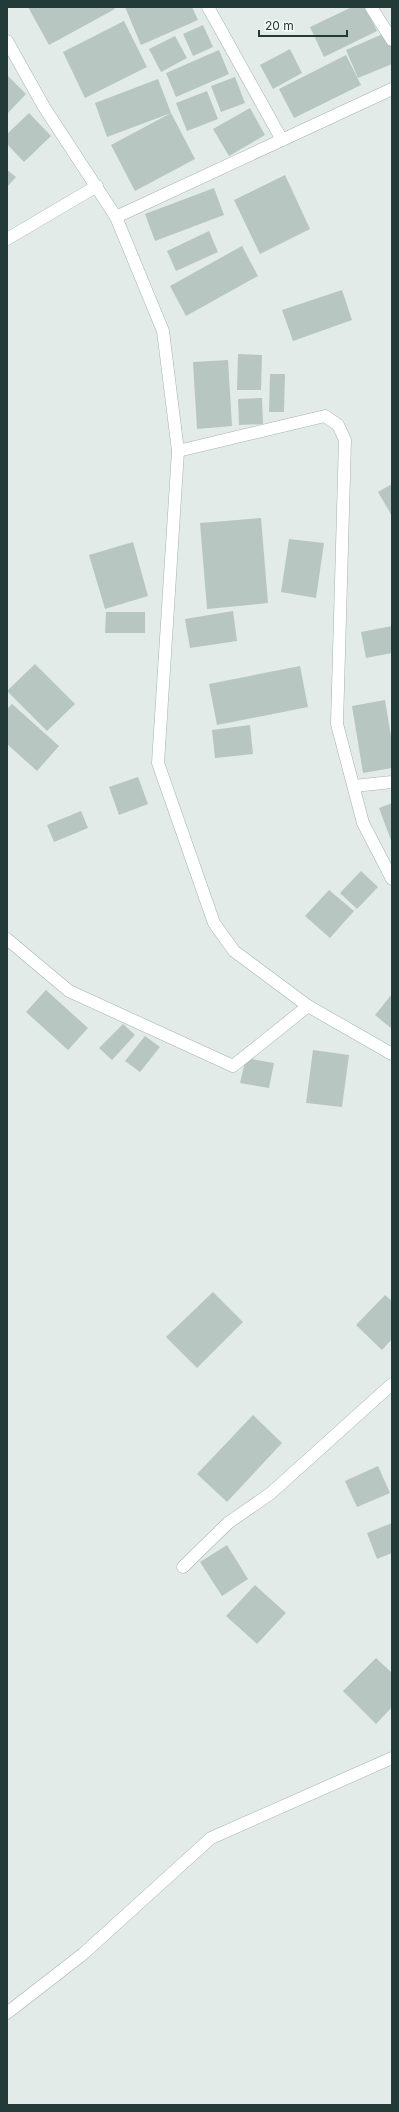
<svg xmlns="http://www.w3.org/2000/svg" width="399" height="2112" viewBox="0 0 399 2112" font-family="Inter,sans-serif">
  <rect width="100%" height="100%" fill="#e2ebe8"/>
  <g fill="#b7c6c1">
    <polygon points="28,7 113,7 115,9 49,45"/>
    <polygon points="125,7 192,7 198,20 141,45"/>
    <polygon points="352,7 365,7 377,31 324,57 310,27"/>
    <polygon points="124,21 147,67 85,98 63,52"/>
    <polygon points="203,25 213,47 193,56 183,34"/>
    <polygon points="392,30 392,64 358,78 346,50"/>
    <polygon points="175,36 187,58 161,72 149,49"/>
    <polygon points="290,49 302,73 273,89 260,65"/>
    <polygon points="219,50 229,74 176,97 166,73"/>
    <polygon points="346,55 361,85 294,118 279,89"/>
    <polygon points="7,75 26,94 7,114"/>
    <polygon points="235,77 245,103 221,112 211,86"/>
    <polygon points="158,79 171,113 195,159 135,191 111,145 171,113 107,137 95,103"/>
    <polygon points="207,91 218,119 187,131 176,103"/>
    <polygon points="250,108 265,135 229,156 213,129"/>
    <polygon points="29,113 51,136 24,162 7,144 7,134"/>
    <polygon points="7,170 16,177 7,187"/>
    <polygon points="285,175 310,229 260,254 234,200"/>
    <polygon points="214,188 224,215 155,241 145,214"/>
    <polygon points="209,231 218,252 176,271 167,251"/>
    <polygon points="242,246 258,276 186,316 170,286"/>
    <polygon points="342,290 352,320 293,341 282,310"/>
    <polygon points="238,354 262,355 261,390 237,390"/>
    <polygon points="228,360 232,426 197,429 193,362"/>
    <polygon points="270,374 285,374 284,412 269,412"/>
    <polygon points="262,398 263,424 239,425 238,399"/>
    <polygon points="392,484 392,516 378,492"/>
    <polygon points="261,518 268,603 207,609 200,523"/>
    <polygon points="289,539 324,543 316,598 281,592"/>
    <polygon points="133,542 148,596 105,609 89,555"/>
    <polygon points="233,611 237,641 190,648 185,619"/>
    <polygon points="106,612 145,612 145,633 105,633"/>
    <polygon points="392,626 392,653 366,658 361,632"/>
    <polygon points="35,664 75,704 47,731 7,691"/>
    <polygon points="300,666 308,707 217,725 209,684"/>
    <polygon points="385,700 392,743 392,768 363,773 352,706"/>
    <polygon points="12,704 59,746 37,771 7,744 7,709"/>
    <polygon points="250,725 253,754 215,758 212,730"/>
    <polygon points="138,777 148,804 119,815 109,787"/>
    <polygon points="392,803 392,843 379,808"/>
    <polygon points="81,811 88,828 54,842 47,825"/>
    <polygon points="361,871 378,887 357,909 340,893"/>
    <polygon points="329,890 354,911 330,938 305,916"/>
    <polygon points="46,990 88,1028 68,1050 26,1012"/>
    <polygon points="392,994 392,1029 375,1015"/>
    <polygon points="123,1024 135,1035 112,1060 99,1048"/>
    <polygon points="145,1036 160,1047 140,1072 125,1061"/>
    <polygon points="313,1050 349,1055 342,1107 306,1103"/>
    <polygon points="246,1058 274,1063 269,1088 240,1083"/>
    <polygon points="213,1292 243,1322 197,1368 166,1337"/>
    <polygon points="385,1295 392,1301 392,1339 382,1350 356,1325"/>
    <polygon points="253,1415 282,1443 227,1502 197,1474"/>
    <polygon points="378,1466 390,1493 357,1507 345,1481"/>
    <polygon points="392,1523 392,1553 377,1559 367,1533"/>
    <polygon points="227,1545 248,1579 222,1596 200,1562"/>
    <polygon points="255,1585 286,1613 257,1644 226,1616"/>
    <polygon points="376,1658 392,1673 392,1707 376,1724 343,1691"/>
  </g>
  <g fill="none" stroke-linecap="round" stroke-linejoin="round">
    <g stroke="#a5b3b0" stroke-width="13">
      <g id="street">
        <polyline points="371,7 392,40"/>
        <polyline points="282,140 392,89"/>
        <polyline points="116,217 282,140 208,7"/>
        <polyline points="7,239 97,186"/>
        <polyline points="178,451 325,416 338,425 345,440 337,724 363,823 392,879"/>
        <polyline points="354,786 392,782"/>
        <polyline points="7,939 69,991 233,1066 308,1006"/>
        <polyline points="183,1567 228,1523 271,1493 392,1384"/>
        <polyline points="7,2013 83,1954 211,1838 392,1758"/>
      </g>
    </g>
    <g stroke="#a1b6b1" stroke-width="13">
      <polyline id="secondary" points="7,41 44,107 116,217 163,331 178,451 158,763 214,923 234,951 308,1006 392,1054"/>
    </g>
    <use href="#street" stroke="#fff" stroke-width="12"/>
    <use href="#secondary" stroke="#fff" stroke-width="12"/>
  </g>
  <rect width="399" height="2112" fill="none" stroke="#233b38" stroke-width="16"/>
  <path d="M259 30v6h88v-6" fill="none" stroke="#233b38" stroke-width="2"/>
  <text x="265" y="30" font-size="12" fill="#233b38" stroke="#f2f8f6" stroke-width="3" paint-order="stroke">20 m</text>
</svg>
